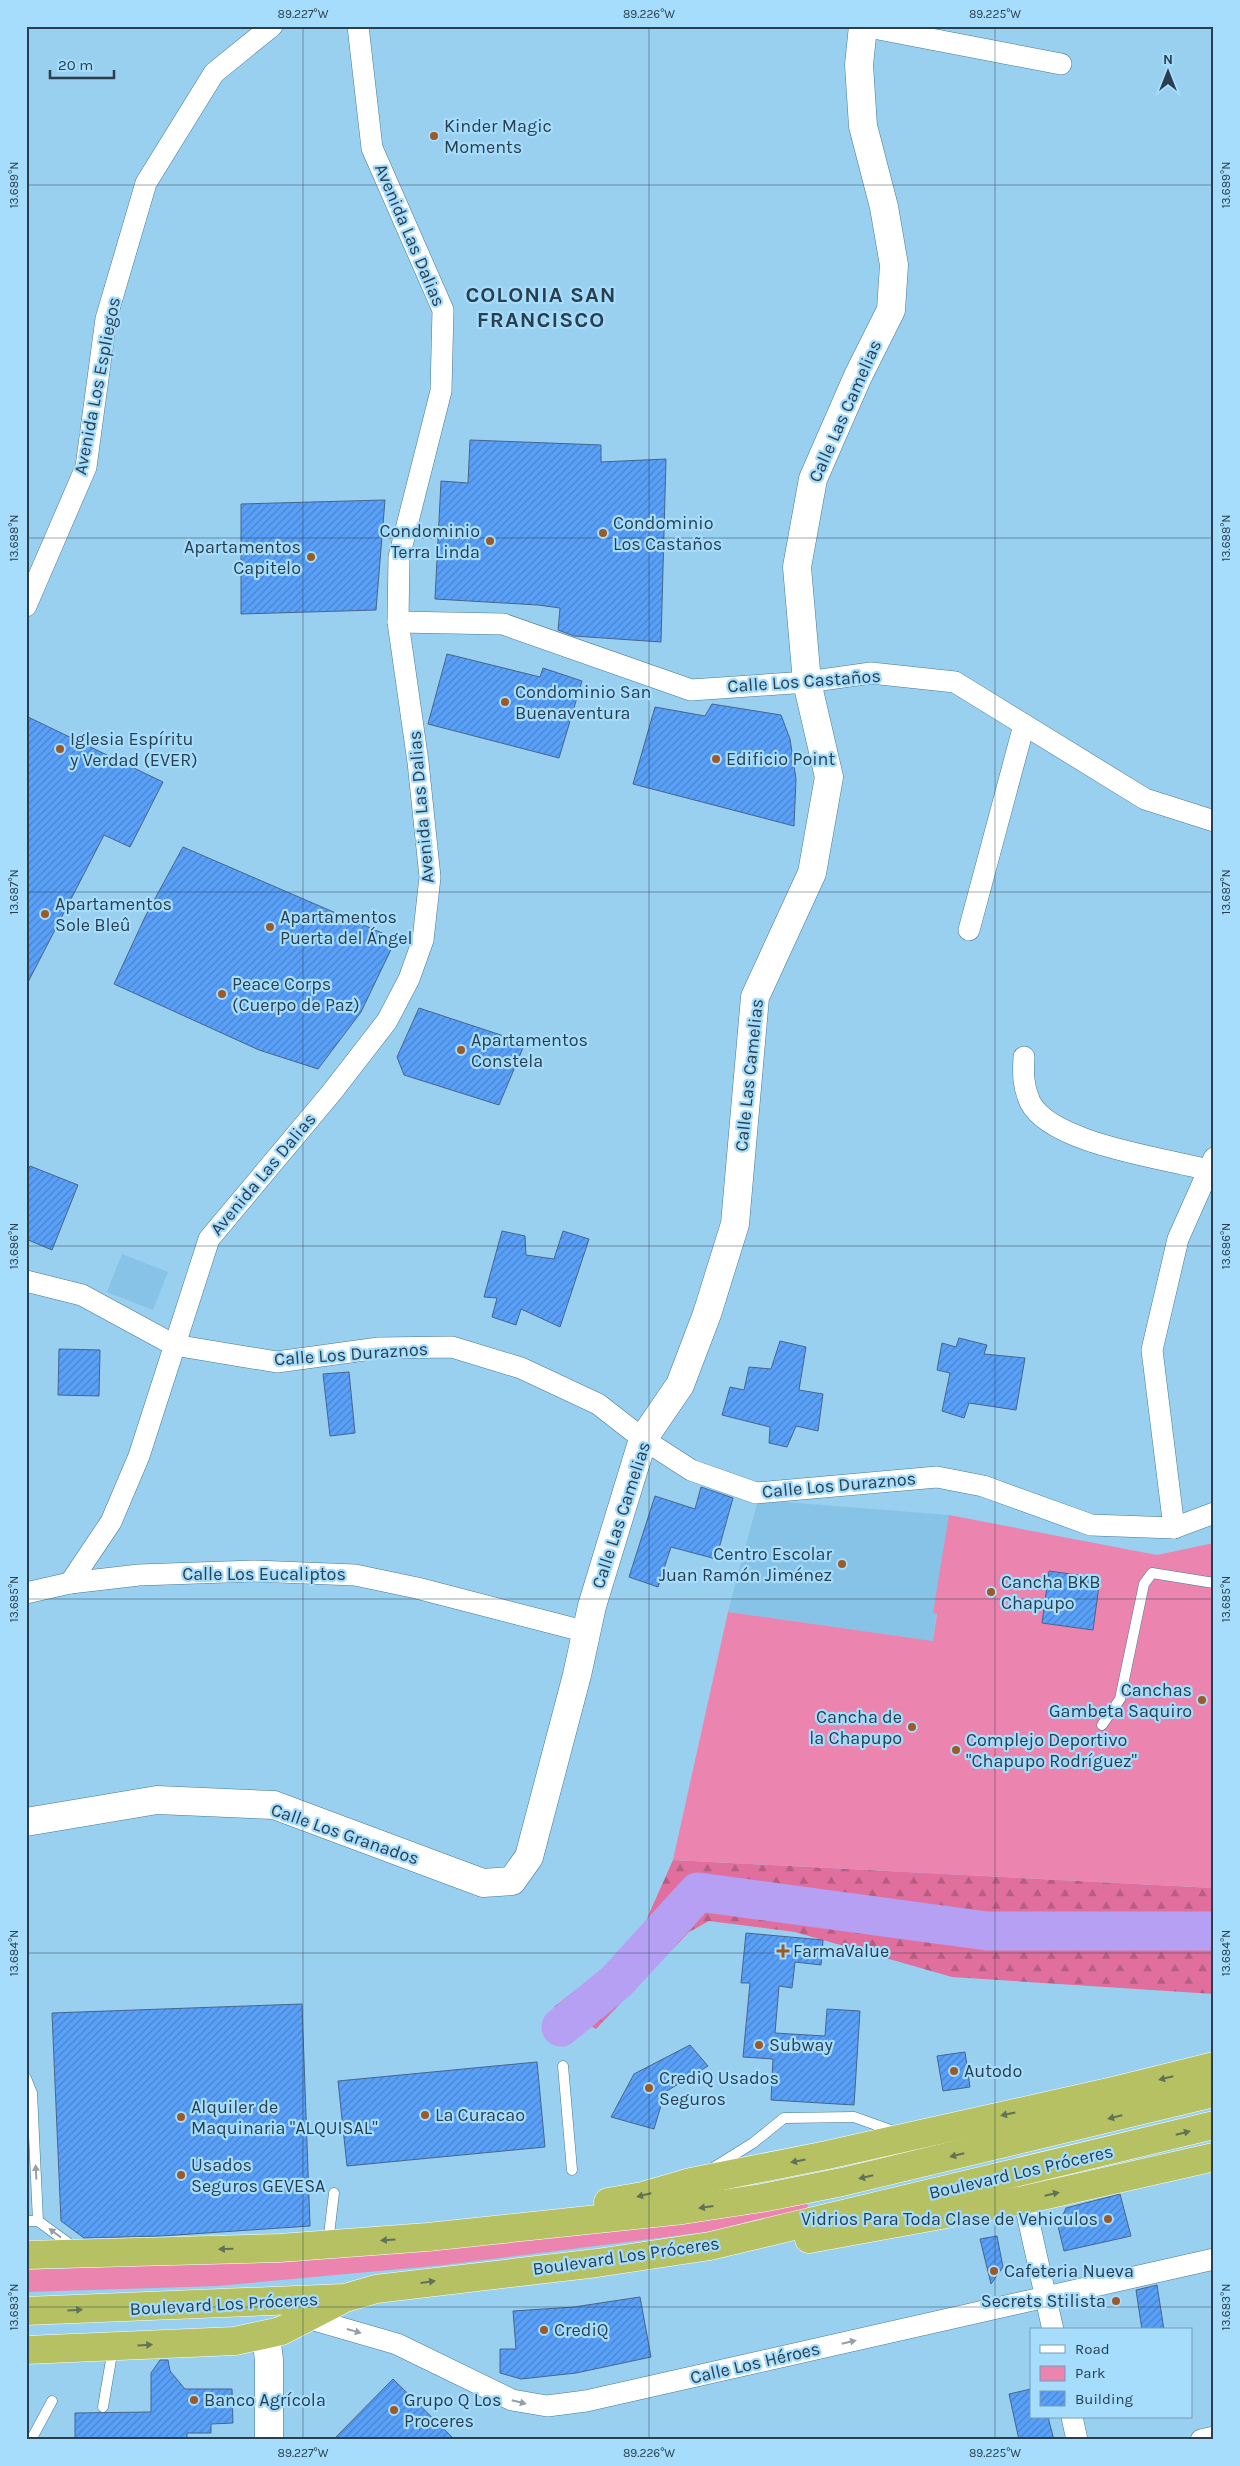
<svg xmlns="http://www.w3.org/2000/svg" width="1240" height="2466" viewBox="0 0 1240 2466" font-family="Karla,sans-serif">
  <defs>
    <pattern id="forest-firs" width="22" height="20" patternUnits="userSpaceOnUse" patternTransform="scale(1.25)"><rect width="22" height="20" fill="#e06f9e"/><path d="M5 1l3.5 6h-7zM16 11l3.5 6h-7z" fill="#b65d83"/></pattern>
    <pattern id="building-hatch" width="6" height="6" patternUnits="userSpaceOnUse" patternTransform="scale(1.25)"><rect width="6" height="6" fill="#59a0f9"/><path d="M-1 1l2-2M0 6l6-6M5 7l2-2" fill="none" stroke="#4a84cc"/></pattern>
  </defs>
  <rect width="100%" height="100%" fill="#99cfef"/>
  <g fill="#86c3e7">
    <polygon points="122,1254 168,1272 153,1310 107,1292"/>
    <polygon points="758,1500 949,1515 933,1641 728,1612"/>
  </g>
  <polygon fill="url(#forest-firs)" points="673,1860 1214,1888 1214,1994 952,1977 795,1932 709,1921 689,1932 596,2029 554,2007 636,1943"/>
  <g fill="#eb84ae">
    <polygon points="949,1515 1157,1555 1214,1543 1214,1888 673,1860 728,1612 933,1641 937,1614 933,1613"/>
    <polygon points="806,2203 808,2206 806,2210 759,2222 706,2232 444,2265 217,2286 26,2292 26,2270 179,2264"/>
  </g>
  <g fill="none" stroke-linecap="round" stroke-linejoin="round">
    <polyline stroke="#b6a0f4" stroke-width="39" points="561,2027 617,1981 698,1892 987,1931 1214,1931"/>
  </g>
  <g fill="url(#building-hatch)" stroke="#47658c">
    <polygon points="470,440 601,445 601,462 666,459 661,642 574,636 558,630 560,608 538,605 435,599 441,481 468,483"/>
    <polygon points="385,500 376,610 241,614 241,504"/>
    <polygon points="447,654 540,677 543,668 582,681 559,758 428,724"/>
    <polygon points="712,704 781,715 790,739 796,779 794,826 633,784 655,707 705,716"/>
    <polygon points="26,716 163,782 130,847 104,835 26,986"/>
    <polygon points="183,847 396,939 361,1012 318,1069 259,1050 114,984 145,917"/>
    <polygon points="419,1008 525,1043 499,1105 404,1075 397,1057"/>
    <polygon points="30,1166 78,1185 52,1250 26,1239 26,1176"/>
    <polygon points="502,1231 525,1236 526,1255 554,1259 563,1231 589,1239 560,1327 521,1309 516,1325 492,1317 497,1298 484,1297"/>
    <polygon points="959,1338 987,1345 984,1354 1025,1358 1016,1410 969,1403 964,1418 942,1411 950,1373 937,1370 942,1343 956,1347"/>
    <polygon points="780,1341 806,1347 799,1390 823,1394 818,1431 796,1426 787,1447 769,1443 770,1427 722,1415 730,1387 744,1390 749,1367 771,1369"/>
    <polygon points="59,1349 100,1350 99,1396 58,1395"/>
    <polygon points="349,1372 355,1433 330,1436 323,1374"/>
    <polygon points="701,1487 733,1498 716,1559 671,1547 658,1587 629,1577 655,1496 695,1509"/>
    <polygon points="1049,1571 1100,1578 1093,1630 1042,1623"/>
    <polygon points="746,1933 823,1940 821,1965 795,1962 792,1988 779,1986 775,2033 825,2036 827,2009 860,2011 854,2105 771,2100 773,2059 743,2057 750,1983 741,1983"/>
    <polygon points="302,2004 310,2226 161,2236 84,2238 61,2221 52,2013"/>
    <polygon points="690,2045 708,2066 665,2092 654,2129 611,2117 634,2074"/>
    <polygon points="965,2052 970,2087 943,2091 937,2056"/>
    <polygon points="537,2062 545,2147 347,2166 338,2081"/>
    <polygon points="1120,2194 1131,2236 1064,2251 1058,2226 1066,2208"/>
    <polygon points="997,2236 1003,2267 991,2284 980,2239"/>
    <polygon points="1157,2285 1164,2330 1142,2330 1136,2290"/>
    <polygon points="640,2297 651,2357 576,2373 521,2379 500,2373 500,2349 516,2349 513,2311 574,2307"/>
    <polygon points="160,2360 168,2360 170,2371 185,2389 232,2389 233,2423 211,2424 211,2433 187,2433 187,2440 75,2440 75,2413 151,2412 151,2373"/>
    <polygon points="393,2379 455,2440 333,2440"/>
    <polygon points="1031,2389 1031,2417 1048,2417 1054,2440 1019,2440 1009,2394"/>
  </g>
  <g fill="none" stroke-linecap="round" stroke-linejoin="round">
    <g stroke="#467997" stroke-width="11">
      <g id="lane">
        <polyline points="1102,1725 1120,1699 1144,1584 1152,1573 1214,1583"/>
        <polyline points="563,2066 572,2170"/>
        <polyline points="26,2078 32,2093 38,2221"/>
        <polyline points="713,2168 753,2143 784,2118 854,2117 896,2132"/>
        <polyline points="26,2221 38,2221 75,2248"/>
        <polyline points="328,2243 334,2193"/>
        <polyline points="103,2407 113,2348"/>
        <polyline points="31,2440 52,2401"/>
      </g>
    </g>
    <g stroke="#467997" stroke-width="22">
      <g id="street">
        <polyline points="863,26 1061,64"/>
        <polyline points="26,606 86,467 106,319 146,183 214,73 272,26"/>
        <polyline points="398,622 503,624 691,690 807,682 871,673 955,682 1145,799 1214,821"/>
        <polyline points="969,930 1024,725"/>
        <path d="M 1024,1057 C 1023,1074 1023,1086 1030,1102 C 1051,1144 1165,1158 1208,1170"/>
        <polyline points="26,1281 82,1295 174,1345 277,1362 379,1348 452,1347 521,1368 598,1404 643,1439 691,1470 756,1493 937,1477 983,1486 1091,1525 1174,1528 1214,1513"/>
        <polyline points="1174,1528 1152,1350 1178,1239 1214,1158"/>
        <polyline points="70,1583 111,1522 139,1456 209,1239 332,1092 387,1021 409,979 423,940 430,877 418,762 398,622 399,557 441,391 443,310 372,148 358,26"/>
        <polyline points="26,1593 70,1583 139,1575 254,1571 355,1575 417,1588 587,1632"/>
        <polyline points="1024,2200 1053,2330"/>
        <polyline points="307,2318 397,2344 512,2400 547,2406 586,2401 1214,2259"/>
        <polyline points="1072,2417 1077,2440"/>
        <polyline points="1201,2440 1214,2437"/>
      </g>
    </g>
    <g stroke="#467997" stroke-width="29">
      <g id="secondary">
        <polyline points="26,1822 157,1800 274,1805 483,1883 512,1881 529,1857 577,1675 592,1606 643,1439 680,1385 707,1314 735,1224 755,997 812,873 829,777 807,682 797,567 813,479 858,376 891,310 894,265 884,207 863,126 859,65 863,26"/>
        <polyline points="266,2336 269,2360 269,2440"/>
      </g>
    </g>
    <g stroke="#fff" stroke-width="29">
      <g id="highway">
        <polyline points="608,2202 643,2196 691,2182 827,2155 1109,2092 1214,2066"/>
        <polyline points="809,2239 1024,2200 1214,2157"/>
        <polyline points="26,2255 280,2248 428,2237 683,2210 762,2198 842,2182 1214,2093"/>
        <polyline points="26,2311 345,2298 376,2289 597,2263 710,2246 1214,2125"/>
        <polyline points="26,2350 235,2341 281,2331 339,2301"/>
      </g>
    </g>
    <use href="#lane" stroke="#fff" stroke-width="10"/>
    <use href="#street" stroke="#fff" stroke-width="21"/>
    <use href="#secondary" stroke="#fff" stroke-width="28"/>
    <use href="#highway" stroke="#b5c163" stroke-width="28"/>
  </g>
  <defs><path id="oneway-solid" d="M-6-.8H1V-3.2L6.5 0L1 3.2V.8H-6Z" transform="scale(1.25)"/></defs>
  <g fill="#617356">
    <use href="#oneway-solid" transform="translate(1166 2078) rotate(166)"/>
    <use href="#oneway-solid" transform="translate(1008 2114) rotate(168)"/>
    <use href="#oneway-solid" transform="translate(1115 2117) rotate(166)"/>
    <use href="#oneway-solid" transform="translate(1183 2133) rotate(-14)"/>
    <use href="#oneway-solid" transform="translate(957 2155) rotate(166)"/>
    <use href="#oneway-solid" transform="translate(798 2161) rotate(169)"/>
    <use href="#oneway-solid" transform="translate(866 2177) rotate(167)"/>
    <use href="#oneway-solid" transform="translate(1052 2194) rotate(-13)"/>
    <use href="#oneway-solid" transform="translate(644 2195) rotate(166)"/>
    <use href="#oneway-solid" transform="translate(706 2207) rotate(172)"/>
    <use href="#oneway-solid" transform="translate(388 2240) rotate(176)"/>
    <use href="#oneway-solid" transform="translate(226 2249) rotate(178)"/>
    <use href="#oneway-solid" transform="translate(428 2282) rotate(-8)"/>
    <use href="#oneway-solid" transform="translate(75 2310) rotate(-3)"/>
    <use href="#oneway-solid" transform="translate(145 2345) rotate(-3)"/>
  </g>
  <g fill="#949fa6">
    <use href="#oneway-solid" transform="translate(36 2172) rotate(-93)"/>
    <use href="#oneway-solid" transform="translate(55 2233) rotate(-143)"/>
    <use href="#oneway-solid" transform="translate(354 2331) rotate(16)"/>
    <use href="#oneway-solid" transform="translate(849 2342) rotate(-13)"/>
    <use href="#oneway-solid" transform="translate(519 2402) rotate(14)"/>
  </g>
  <path fill="none" stroke="#293f4d" stroke-width="1" stroke-opacity="0.45" d="M 303,26 L 303,2440M 649,26 L 649,2440M 995,26 L 995,2440M 26,185 L 1214,185M 26,538 L 1214,538M 26,892 L 1214,892M 26,1246 L 1214,1246M 26,1599 L 1214,1599M 26,1953 L 1214,1953M 26,2307 L 1214,2307"/>
  <g fill="#9b5a27" stroke="#a6dcfc" stroke-width="2">
    <circle cx="434" cy="136" r="5"/>
    <circle cx="603" cy="533" r="5"/>
    <circle cx="490" cy="541" r="5"/>
    <circle cx="311" cy="557" r="5"/>
    <circle cx="505" cy="702" r="5"/>
    <circle cx="60" cy="749" r="5"/>
    <circle cx="716" cy="759" r="5"/>
    <circle cx="45" cy="914" r="5"/>
    <circle cx="270" cy="927" r="5"/>
    <circle cx="222" cy="994" r="5"/>
    <circle cx="461" cy="1050" r="5"/>
    <circle cx="842" cy="1564" r="5"/>
    <circle cx="991" cy="1592" r="5"/>
    <circle cx="1202" cy="1700" r="5"/>
    <circle cx="912" cy="1727" r="5"/>
    <circle cx="956" cy="1750" r="5"/>
    <path d="M780.5 1943.5h5v5h5v5h-5v5h-5v-5h-5v-5h5z"/>
    <circle cx="759" cy="2045" r="5"/>
    <circle cx="954" cy="2071" r="5"/>
    <circle cx="649" cy="2088" r="5"/>
    <circle cx="425" cy="2115" r="5"/>
    <circle cx="181" cy="2117" r="5"/>
    <circle cx="181" cy="2175" r="5"/>
    <circle cx="1108" cy="2219" r="5"/>
    <circle cx="994" cy="2271" r="5"/>
    <circle cx="1116" cy="2301" r="5"/>
    <circle cx="544" cy="2330" r="5"/>
    <circle cx="194" cy="2400" r="5"/>
    <circle cx="394" cy="2410" r="5"/>
  </g>
  <g text-anchor="middle" dominant-baseline="central" stroke-width="4.5" stroke-linejoin="round" paint-order="stroke">
    <g font-size="18" fill="#293f4d" stroke="#a6dcfc" text-anchor="start">
      <text x="444" y="126">Kinder Magic<tspan x="444" dy="21">Moments</tspan></text>
      <text x="613" y="523">Condominio<tspan x="613" dy="21">Los Castaños</tspan></text>
      <text x="480" y="531" text-anchor="end">Condominio<tspan x="480" dy="21">Terra Linda</tspan></text>
      <text x="301" y="547" text-anchor="end">Apartamentos<tspan x="301" dy="21">Capitelo</tspan></text>
      <text x="515" y="692">Condominio San<tspan x="515" dy="21">Buenaventura</tspan></text>
      <text x="70" y="739">Iglesia Espíritu<tspan x="70" dy="21">y Verdad (EVER)</tspan></text>
      <text x="726" y="759">Edificio Point</text>
      <text x="55" y="904">Apartamentos<tspan x="55" dy="21">Sole Bleû</tspan></text>
      <text x="280" y="917">Apartamentos<tspan x="280" dy="21">Puerta del Ángel</tspan></text>
      <text x="232" y="984">Peace Corps<tspan x="232" dy="21">(Cuerpo de Paz)</tspan></text>
      <text x="471" y="1040">Apartamentos<tspan x="471" dy="21">Constela</tspan></text>
      <text x="832" y="1554" text-anchor="end">Centro Escolar<tspan x="832" dy="21">Juan Ramón Jiménez</tspan></text>
      <text x="1001" y="1582">Cancha BKB<tspan x="1001" dy="21">Chapupo</tspan></text>
      <text x="1192" y="1690" text-anchor="end">Canchas<tspan x="1192" dy="21">Gambeta Saquiro</tspan></text>
      <text x="902" y="1717" text-anchor="end">Cancha de<tspan x="902" dy="21">la Chapupo</tspan></text>
      <text x="966" y="1740">Complejo Deportivo<tspan x="966" dy="21">"Chapupo Rodríguez"</tspan></text>
      <text x="793" y="1951">FarmaValue</text>
      <text x="769" y="2045">Subway</text>
      <text x="964" y="2071">Autodo</text>
      <text x="659" y="2078">CrediQ Usados<tspan x="659" dy="21">Seguros</tspan></text>
      <text x="191" y="2107">Alquiler de<tspan x="191" dy="21">Maquinaria "ALQUISAL"</tspan></text>
      <text x="435" y="2115">La Curacao</text>
      <text x="191" y="2165">Usados<tspan x="191" dy="21">Seguros GEVESA</tspan></text>
      <text x="1098" y="2219" text-anchor="end">Vidrios Para Toda Clase de Vehiculos</text>
      <text x="1004" y="2271">Cafeteria Nueva</text>
      <text x="1106" y="2301" text-anchor="end">Secrets Stilista</text>
      <text x="554" y="2330">CrediQ</text>
      <text x="204" y="2400">Banco Agrícola</text>
      <text x="404" y="2400">Grupo Q Los<tspan x="404" dy="21">Proceres</tspan></text>
    </g>
    <g font-size="18" fill="#293f4d" stroke="#a6dcfc">
      <text transform="translate(410 235) rotate(67)">Avenida Las Dalias</text>
      <text transform="translate(97 386) rotate(-79)">Avenida Los Espliegos</text>
      <text transform="translate(845 411) rotate(-66)">Calle Las Camelias</text>
      <text transform="translate(804 681) rotate(-4)">Calle Los Castaños</text>
      <text transform="translate(421 807) rotate(-95)">Avenida Las Dalias</text>
      <text transform="translate(749 1075) rotate(-84)">Calle Las Camelias</text>
      <text transform="translate(263 1174) rotate(-50)">Avenida Las Dalias</text>
      <text transform="translate(351 1354) rotate(-4)">Calle Los Duraznos</text>
      <text transform="translate(839 1485) rotate(-5)">Calle Los Duraznos</text>
      <text transform="translate(621 1515) rotate(-72)">Calle Las Camelias</text>
      <text x="264" y="1574">Calle Los Eucaliptos</text>
      <text transform="translate(345 1834) rotate(19)">Calle Los Granados</text>
      <text transform="translate(1021 2172) rotate(-13)">Boulevard Los Próceres</text>
      <text transform="translate(626 2256) rotate(-8)">Boulevard Los Próceres</text>
      <text transform="translate(224 2304) rotate(-3)">Boulevard Los Próceres</text>
      <text transform="translate(755 2363) rotate(-13)">Calle Los Héroes</text>
    </g>
    <g font-size="22" font-weight="bold" letter-spacing="1" fill="#293f4d" stroke="#a6dcfc">
      <text x="541" y="295">COLONIA SAN<tspan x="541" dy="25">FRANCISCO</tspan></text>
    </g>
  </g>
  <rect width="1240" height="2466" fill="none" stroke="#a6dcfc" stroke-width="55"/>
  <rect x="1030" y="2328" width="162" height="90" fill="#a6dcfc" stroke="#749db6"/>
  <rect x="1040" y="2345" width="25" height="8" fill="#ffffff" stroke="#749db6"/>
  <text x="1075" y="2354" font-size="15" fill="#293f4d">Road</text>
  <rect x="1040" y="2366" width="25" height="15" fill="#eb84ae" stroke="#749db6"/>
  <text x="1075" y="2378" font-size="15" fill="#293f4d">Park</text>
  <rect x="1040" y="2391" width="25" height="15" fill="url(#building-hatch)" stroke="#749db6"/>
  <text x="1075" y="2404" font-size="15" fill="#293f4d">Building</text>
  <g transform="translate(1168 72)" stroke="#a6dcfc" stroke-width="4" paint-order="stroke">
  <path d="M0-4L9 19L0 12L-9 19Z" fill="#293f4d"/>
  <text y="-8" font-size="14" font-weight="bold" text-anchor="middle" fill="#293f4d">N</text>
  </g>
  <path d="M50 70v8h64v-8" fill="none" stroke="#293f4d" stroke-width="2.5"/>
  <text x="58" y="70" font-size="15" fill="#293f4d" stroke="#a6dcfc" stroke-width="4" paint-order="stroke">20 m</text>
  <rect x="28" y="28" width="1184" height="2410" fill="none" stroke="#293f4d" stroke-width="2"/>
  <g font-size="12" text-anchor="middle" fill="#293f4d">
    <text x="303" y="18">89.227°W</text>
    <text x="649" y="18">89.226°W</text>
    <text x="995" y="18">89.225°W</text>
    <text transform="translate(14 185) rotate(-90)" y="4">13.689°N</text>
    <text transform="translate(1226 185) rotate(-90)" y="4">13.689°N</text>
    <text transform="translate(14 538) rotate(-90)" y="4">13.688°N</text>
    <text transform="translate(1226 538) rotate(-90)" y="4">13.688°N</text>
    <text transform="translate(14 892) rotate(-90)" y="4">13.687°N</text>
    <text transform="translate(1226 892) rotate(-90)" y="4">13.687°N</text>
    <text transform="translate(14 1246) rotate(-90)" y="4">13.686°N</text>
    <text transform="translate(1226 1246) rotate(-90)" y="4">13.686°N</text>
    <text transform="translate(14 1599) rotate(-90)" y="4">13.685°N</text>
    <text transform="translate(1226 1599) rotate(-90)" y="4">13.685°N</text>
    <text transform="translate(14 1953) rotate(-90)" y="4">13.684°N</text>
    <text transform="translate(1226 1953) rotate(-90)" y="4">13.684°N</text>
    <text transform="translate(14 2307) rotate(-90)" y="4">13.683°N</text>
    <text transform="translate(1226 2307) rotate(-90)" y="4">13.683°N</text>
    <text x="303" y="2457">89.227°W</text>
    <text x="649" y="2457">89.226°W</text>
    <text x="995" y="2457">89.225°W</text>
  </g>
</svg>
